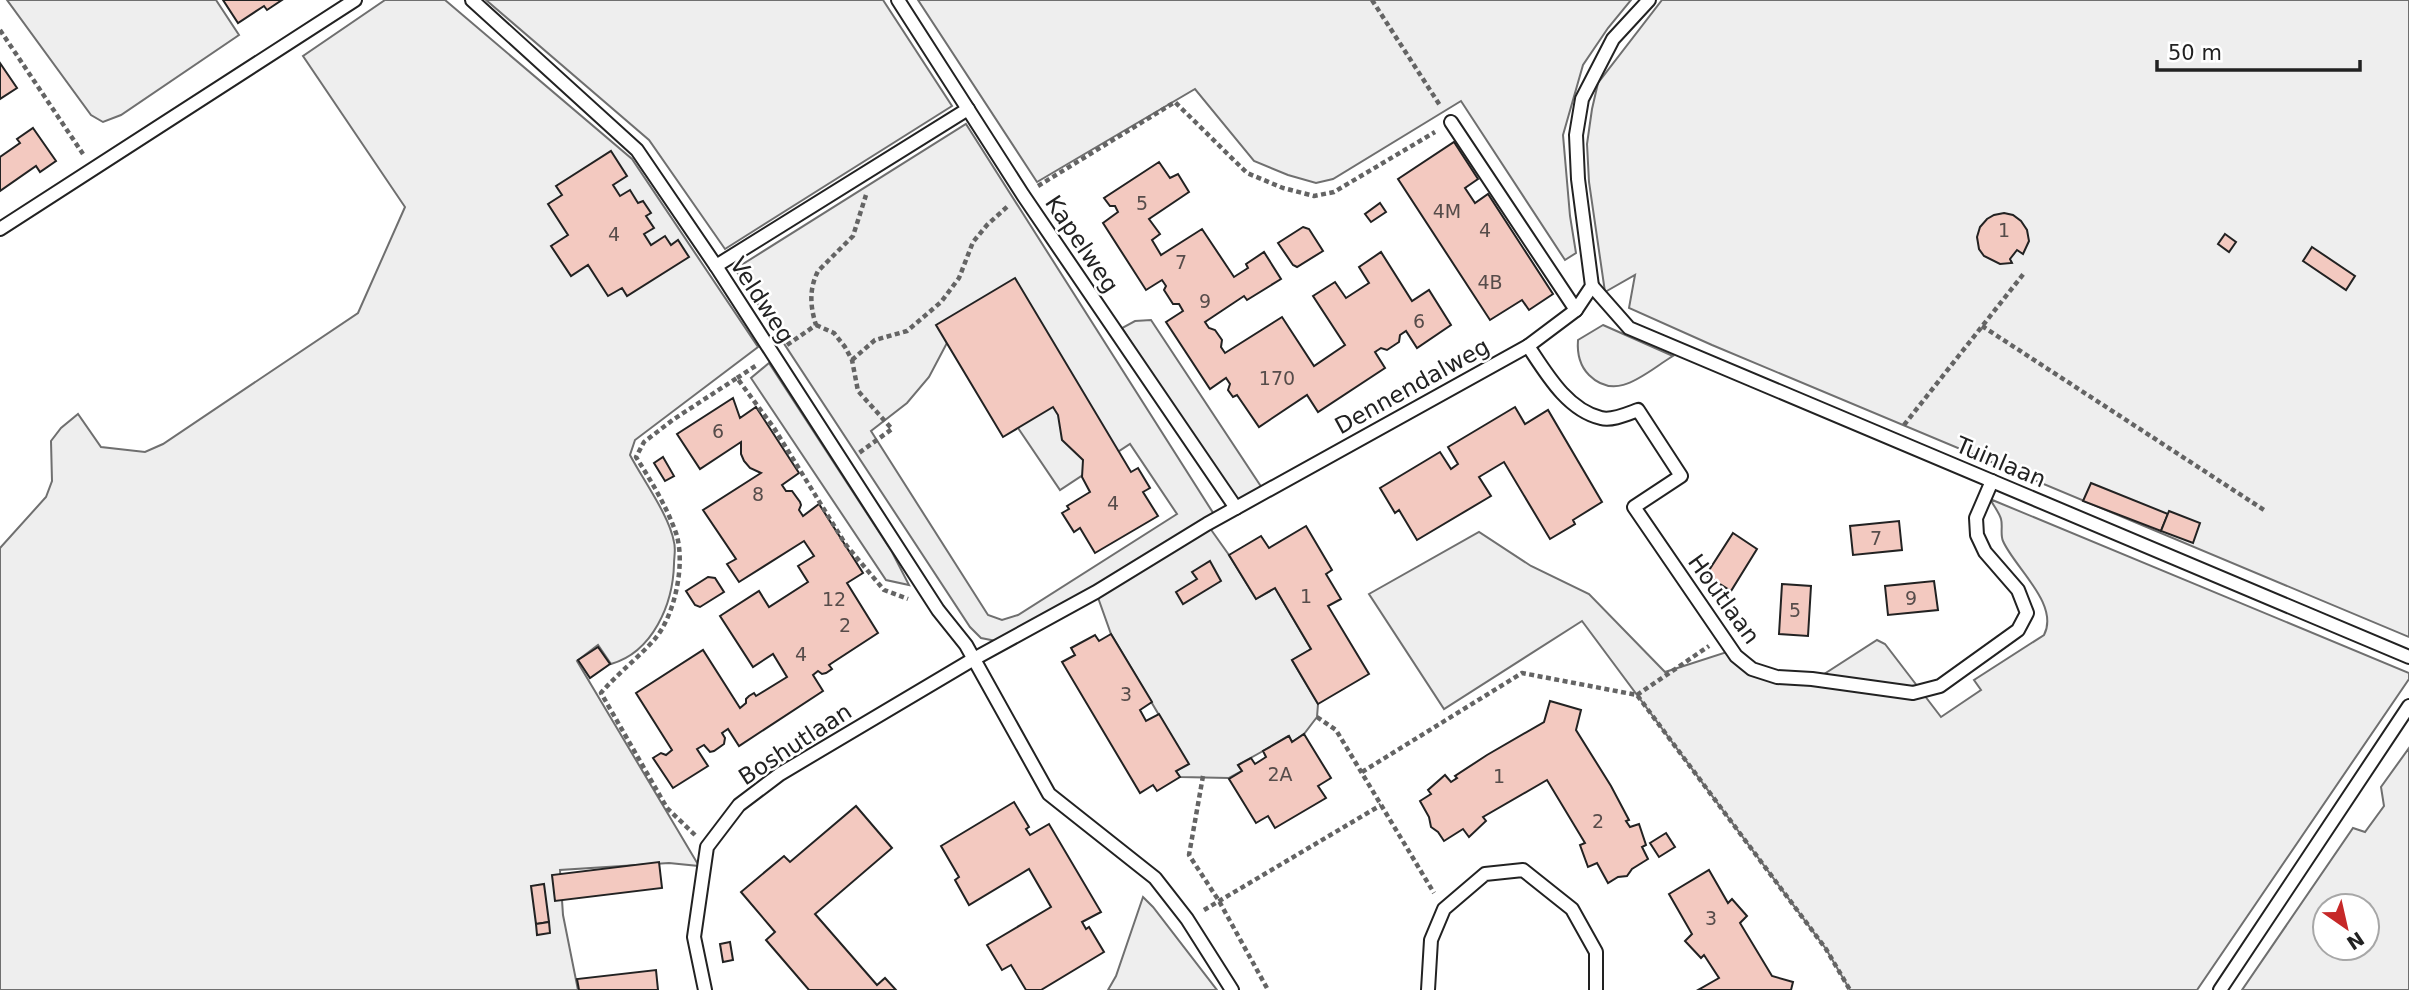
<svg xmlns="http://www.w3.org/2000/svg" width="2409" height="990" viewBox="0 0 2409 990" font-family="'DejaVu Sans',sans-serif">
  <rect width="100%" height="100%" fill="#fff"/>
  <g fill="#eee" stroke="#6f6f6f" stroke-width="2" fill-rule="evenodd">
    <polygon points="7,0 216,0 239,35 121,115 103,122 91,115"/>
    <path d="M 385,0 L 445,0 L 632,159 L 758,347 L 635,440 L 630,455 C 643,480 669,515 674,542 C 676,549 674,557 674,564 C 673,604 653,652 611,664 L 598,645 L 577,661 L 699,866 L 669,863 L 560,870 L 563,915 L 578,990 L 0,990 L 0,548 L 46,497 L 52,481 L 51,441 L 61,428 L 78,414 L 101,447 L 145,452 L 163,444 L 358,313 L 405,207 L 303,56 Z"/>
    <polygon points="486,0 883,0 952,106 725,249 649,140"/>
    <polygon points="918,0 1631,0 1608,28 1583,65 1563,135 1570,216 1576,253 1565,260 1461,101 1333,179 1316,183 1288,175 1254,161 1195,89 1037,182"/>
    <polygon points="1662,0 2409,0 2409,637 1712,345 1629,308 1635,275 1605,292 1589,182 1587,144 1592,109 1598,83"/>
    <path d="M 966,124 L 1217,519 L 996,641 L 981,638 L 970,627 L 735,269 ZM 957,324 L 970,357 L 1060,490 L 1130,444 L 1177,514 L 1018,615 L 1002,620 L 988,615 L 871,431 L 907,403 L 929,377 Z"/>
    <polygon points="1151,320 1262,488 1236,505 1122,328 1135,321"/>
    <path d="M 1603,325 L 1673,356 C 1646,372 1617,403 1589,375 C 1579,365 1577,353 1578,340 Z"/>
    <polygon points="769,363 892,552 909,585 886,580 755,384 751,378"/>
    <path d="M 1990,499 L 2409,673 L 2409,679 L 2197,990 L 1850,990 L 1826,949 L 1582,621 L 1444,709 L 1369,594 L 1479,532 L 1531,566 L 1589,594 L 1665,672 L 1736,649 L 1764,670 L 1821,676 L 1877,640 L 1885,644 L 1941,717 L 1981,690 L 1974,680 L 2044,635 C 2060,604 2014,567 2003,541 C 2000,534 2003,526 2001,519 C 1999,512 1993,505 1990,499 Z"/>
    <path d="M 2409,748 L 2409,990 L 2242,990 L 2353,828 L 2365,832 L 2384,806 L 2381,787 ZM 2367,906 L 2367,948 L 2325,948 L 2325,906 Z"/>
    <polygon points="1143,897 1153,907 1217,990 1108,990 1116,976"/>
  </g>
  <polygon fill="#ededed" stroke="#6f6f6f" stroke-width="2" points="1207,524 1229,555 1256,599 1275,588 1311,649 1292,660 1318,704 1317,717 1304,734 1292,742 1288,736 1263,751 1238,765 1242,771 1229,778 1180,777 1176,771 1188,764 1111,634 1096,592"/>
  <g fill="#f3c9c0" stroke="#222" stroke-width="2">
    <polygon points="223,0 282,0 267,10 264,6 238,23"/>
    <polygon points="0,63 17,88 0,99"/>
    <polygon points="33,128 56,161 40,172 36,166 0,191 0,157 20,143 17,139"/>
    <polygon points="1454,142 1478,179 1465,188 1475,203 1488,194 1553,294 1529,310 1522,300 1490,320 1398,179"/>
    <polygon points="611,151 627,176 613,185 620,196 630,190 638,203 643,201 651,213 646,216 654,228 644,234 651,245 665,236 671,245 678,240 689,257 627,296 622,288 608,296 588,265 571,276 551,246 568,235 548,204 562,195 556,186"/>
    <polygon points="1159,162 1170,178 1178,174 1189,192 1149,219 1160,234 1152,240 1161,255 1202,229 1234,277 1248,268 1246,264 1264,252 1281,279 1247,300 1244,296 1205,322 1209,328 1215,330 1222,340 1221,347 1225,353 1282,317 1314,366 1345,345 1313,296 1335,282 1346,298 1369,283 1359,267 1381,252 1412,301 1429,290 1451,325 1417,348 1406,331 1400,335 1399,342 1387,350 1381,348 1375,352 1385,368 1318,412 1307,395 1259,427 1237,395 1233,397 1228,390 1230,384 1226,378 1210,389 1166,322 1183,311 1179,304 1173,304 1164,290 1166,286 1162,280 1146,290 1103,223 1118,212 1115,206 1110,206 1104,198"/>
    <polygon points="1380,203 1386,212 1371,222 1365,214"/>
    <polygon points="2004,213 2013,215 2021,221 2027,230 2029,241 2023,254 2017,250 2010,259 2012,263 2000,264 1984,256 1979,249 1977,237 1980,227 1987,219 1994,215"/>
    <polygon points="1303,227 1309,229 1323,251 1297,267 1293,265 1278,243"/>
    <polygon points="2225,234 2236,242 2229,252 2218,244"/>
    <polygon points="2312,247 2355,276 2346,290 2303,261"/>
    <polygon points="1015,278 1131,472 1138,468 1150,488 1143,492 1158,516 1095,553 1080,528 1074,532 1062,513 1069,509 1067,506 1090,492 1082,477 1083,460 1062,440 1058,415 1053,407 1003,437 936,325"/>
    <polygon points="733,398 740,418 756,407 799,473 782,485 786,491 792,491 800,502 801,505 799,510 803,516 819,504 863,573 847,583 878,633 829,665 832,669 826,673 822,674 818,671 813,675 823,691 739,746 728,729 722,733 725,738 724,744 714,751 710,752 704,745 697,749 708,766 673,788 653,758 661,753 666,755 672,750 636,693 703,650 740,708 746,703 746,699 749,696 754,693 756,696 787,677 773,654 753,667 720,616 759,591 769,607 808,582 798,566 814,556 804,541 739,582 727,564 736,559 703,510 761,473 750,468 744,461 741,454 741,442 700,469 677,434"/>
    <polygon points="1515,407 1525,424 1548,410 1602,502 1573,520 1575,524 1550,539 1504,462 1479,477 1491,496 1417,540 1399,510 1395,513 1380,488 1440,452 1451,469 1458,464 1448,447"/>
    <polygon points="663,457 674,476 665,481 654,463"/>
    <polygon points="2091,483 2168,514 2161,531 2083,501"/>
    <polygon points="2169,511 2200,523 2193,543 2161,531"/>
    <polygon points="1899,521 1902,550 1853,555 1850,526"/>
    <polygon points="1306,526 1332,570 1326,574 1341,599 1328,606 1369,674 1318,704 1292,660 1311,649 1275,588 1256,599 1229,555 1261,536 1269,548"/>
    <polygon points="1733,533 1757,549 1731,591 1706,575"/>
    <polygon points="1210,561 1221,581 1183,604 1176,592 1197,579 1192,572"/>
    <polygon points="708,577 715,578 724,592 700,607 695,605 686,591"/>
    <polygon points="1934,581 1938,610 1888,615 1885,586"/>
    <polygon points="1782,584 1811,586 1808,636 1779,634"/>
    <polygon points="1111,634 1152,702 1140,710 1146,721 1159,714 1189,764 1176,771 1180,777 1157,791 1153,785 1140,793 1062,662 1075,655 1071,648 1095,635 1099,641"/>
    <polygon points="598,647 610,664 590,678 578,660"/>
    <polygon points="1550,701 1581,710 1576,730 1611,786 1629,820 1626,821 1630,827 1639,824 1646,845 1642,847 1648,859 1632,869 1627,876 1618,877 1608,883 1597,863 1588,867 1580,845 1585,843 1547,780 1483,817 1486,821 1469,837 1463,829 1444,841 1438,832 1431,827 1429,817 1420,801 1431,794 1428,790 1445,775 1451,782 1457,778 1455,776 1487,755 1544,722"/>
    <polygon points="1304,734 1331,778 1318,786 1326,798 1275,828 1268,816 1256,823 1229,779 1242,771 1238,765 1251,758 1255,764 1266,757 1263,751 1289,736 1292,742"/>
    <polygon points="1014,802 1029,827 1026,829 1030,835 1049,824 1101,912 1082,922 1086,929 1089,927 1104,952 1041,990 1026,990 1011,965 1002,970 987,945 1051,907 1029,869 969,905 955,880 959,877 941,846"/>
    <polygon points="856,806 892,848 815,914 877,985 885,978 896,990 809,990 766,940 775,932 741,892 784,856 790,862"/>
    <polygon points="1666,833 1675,847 1659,857 1650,843"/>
    <polygon points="659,862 662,888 555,901 552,875"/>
    <polygon points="1709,870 1728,903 1732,899 1747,916 1740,923 1772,976 1793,982 1791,990 1698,990 1719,978 1704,955 1701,958 1685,941 1692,934 1669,894"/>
    <polygon points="544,884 549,922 536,924 531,886"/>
    <polygon points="549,922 550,933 537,935 536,924"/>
    <polygon points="730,942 733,960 723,962 720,944"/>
    <polygon points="656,970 658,990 579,990 577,979"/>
  </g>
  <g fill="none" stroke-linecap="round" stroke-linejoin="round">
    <g stroke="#222" stroke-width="16">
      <g id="lane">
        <polyline points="472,0 637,150 716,266 938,610 966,645 1049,794 1155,878 1187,919 1232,990"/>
        <polyline points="898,0 1023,195 1236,508"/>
        <polyline points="1451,122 1576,310"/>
        <polyline points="0,229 355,0"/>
        <polyline points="716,266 968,109"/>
        <polyline points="1592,286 1629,328 2409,657"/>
        <path d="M 1528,346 C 1546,373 1567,410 1601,418 C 1612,421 1627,414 1638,410 L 1681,476 L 1634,507 L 1736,656 L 1752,669 L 1777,677 L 1812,679 L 1913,693 L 1940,686 L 2018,630 L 2027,613 L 2018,590 L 1985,552 L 1977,535 L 1976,518 L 1992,481"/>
        <polyline points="705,990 694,937 707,847 739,805 780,774 972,660 1096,592 1207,524 1528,346 1576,310 1592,286 1578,179 1576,135 1582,99 1613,39 1649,0"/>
        <polyline points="1428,990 1431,940 1444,909 1485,874 1523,870 1572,909 1596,952 1596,990"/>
        <polyline points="2220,990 2409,706"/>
      </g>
    </g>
    <g stroke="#646464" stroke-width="4.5" stroke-dasharray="5 3.5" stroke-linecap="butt">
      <polyline points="1372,0 1441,107"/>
      <polyline points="0,30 83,154"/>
      <polyline points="1038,186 1175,102 1247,173 1283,188 1314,196 1334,192 1435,132"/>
      <polyline points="816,325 834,333 845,347 852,360 858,391 892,429 859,453"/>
      <polyline points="1982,326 2264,510"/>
      <path d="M 787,345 L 816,325 C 810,306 809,289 818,271 L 853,236 L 866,195"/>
      <polyline points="852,360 875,340 907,331 941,302 959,278 973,242 987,225 1008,206"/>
      <polyline points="737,378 757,365"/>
      <polyline points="1904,425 2025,272"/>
      <polyline points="1637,695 1709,646"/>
      <polyline points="1317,717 1336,730 1434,893"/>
      <polyline points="1362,772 1522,673 1637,695 1826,949 1850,990"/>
      <polyline points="1203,776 1189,855 1219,901 1268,990"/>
      <path d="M 695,835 L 667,808 L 601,693 C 617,674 637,659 654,640 C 675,616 686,563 676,533 C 666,505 651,481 636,457 L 644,442 L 674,419 L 737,378 L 774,428 L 846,545 L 884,590 L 908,599"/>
      <polyline points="1204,910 1381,805"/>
    </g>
    <use href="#lane" stroke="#fff" stroke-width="12"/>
  </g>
  <g text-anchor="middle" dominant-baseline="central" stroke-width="5" stroke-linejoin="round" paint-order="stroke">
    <g font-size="19" fill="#564c4a">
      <text x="1142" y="203">5</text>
      <text x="1447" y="211">4M</text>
      <text x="1485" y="230">4</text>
      <text x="2004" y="230">1</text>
      <text x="614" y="234">4</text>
      <text x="1181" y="262">7</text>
      <text x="1490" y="282">4B</text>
      <text x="1205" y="301">9</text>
      <text x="1419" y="321">6</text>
      <text x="1277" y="378">170</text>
      <text x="718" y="431">6</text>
      <text x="758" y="494">8</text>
      <text x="1113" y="503">4</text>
      <text x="1876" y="538">7</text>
      <text x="1306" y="596">1</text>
      <text x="1911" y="598">9</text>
      <text x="834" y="599">12</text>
      <text x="1795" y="610">5</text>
      <text x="845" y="625">2</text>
      <text x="801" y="654">4</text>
      <text x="1126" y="694">3</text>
      <text x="1280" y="774">2A</text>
      <text x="1499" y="776">1</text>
      <text x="1598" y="821">2</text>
      <text x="1711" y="918">3</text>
    </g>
    <g font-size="23" fill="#222" stroke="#fff">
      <text transform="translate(1082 244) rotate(56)">Kapelweg</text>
      <text transform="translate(762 300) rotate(57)">Veldweg</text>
      <text transform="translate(1412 386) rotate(-29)">Dennendalweg</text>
      <text transform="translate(2001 462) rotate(23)">Tuinlaan</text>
      <text transform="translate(1724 599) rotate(54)">Houtlaan</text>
      <text transform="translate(795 744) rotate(-33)">Boshutlaan</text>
    </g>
  </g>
  <g transform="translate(2346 927) rotate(146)"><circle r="33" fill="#ffffff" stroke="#a7a7a7" stroke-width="2"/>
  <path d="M0-5L12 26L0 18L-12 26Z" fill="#c62828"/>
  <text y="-10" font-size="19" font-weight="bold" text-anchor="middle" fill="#222222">N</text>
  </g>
  <path d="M2157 60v10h203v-10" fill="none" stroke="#222222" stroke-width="3.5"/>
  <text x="2168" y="60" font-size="21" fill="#222222" stroke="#ffffff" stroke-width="5" paint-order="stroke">50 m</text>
</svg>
